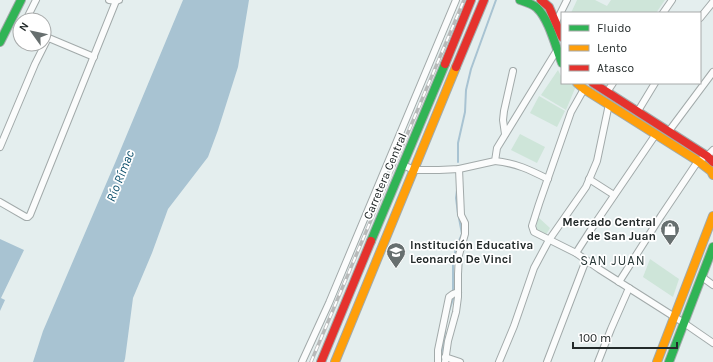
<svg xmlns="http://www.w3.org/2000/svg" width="713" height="362" viewBox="0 0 713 362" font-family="Karla,sans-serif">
  <rect width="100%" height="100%" fill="#e4eeee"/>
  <g fill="#cee5d9">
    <polygon points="577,0 595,0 607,6 611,0 665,0 656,13 571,13"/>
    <polygon points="558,70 562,78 562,83 571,83 576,86 566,110 541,95"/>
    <polygon points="539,96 565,111 557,127 530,113"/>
    <polygon points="520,134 545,147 537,163 511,150"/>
    <polygon points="538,217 550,228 546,235 536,230"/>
    <polygon points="650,259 679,279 673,297 643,277"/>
  </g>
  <g fill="#a8c3d2">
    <polygon points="183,0 249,0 238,67 218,130 208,157 168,209 152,253 133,298 125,359 124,362 33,362 43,331 115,163"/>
    <polygon points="0,239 24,250 1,298 5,300 0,311"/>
  </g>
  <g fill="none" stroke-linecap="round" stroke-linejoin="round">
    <g stroke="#a8c3d2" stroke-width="2">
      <polyline points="458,162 458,143 465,112 466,90 471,69 496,0"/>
      <polyline points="457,190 456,198 458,214"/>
      <polyline points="453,290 453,263 456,248 462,234 459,218"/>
      <polyline points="449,311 453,299"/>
      <polyline points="441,356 445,331"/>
    </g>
    <g stroke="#a2aaaa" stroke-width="8">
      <g id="street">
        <polyline points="109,0 116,1 119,0"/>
        <polyline points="663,13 672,0"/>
        <polyline points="700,18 713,2"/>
        <polyline points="26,20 36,0"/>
        <polyline points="556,22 567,0"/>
        <polyline points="44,36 94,57"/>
        <polyline points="584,89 571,112 539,204 532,226 534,232 576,253 599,269 684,323 713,343"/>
        <polyline points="607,92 613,83"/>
        <polyline points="638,111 655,83"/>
        <polyline points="669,131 713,72"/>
        <polyline points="505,134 503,120 504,111 513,71"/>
        <polyline points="0,147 35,64 48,38"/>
        <path d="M 495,161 C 516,163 530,170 548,179"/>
        <polyline points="403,165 414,170 439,170 459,169 495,161 497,148 557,50"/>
        <polyline points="589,179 614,195"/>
        <polyline points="0,202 26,217 28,217 30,215 116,1"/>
        <polyline points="576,253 592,228 656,134"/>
        <polyline points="702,277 713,285"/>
        <polyline points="619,282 661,216 698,161 707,156 713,150"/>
        <polyline points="445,357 460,362"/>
        <polyline points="302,362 329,303 456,0"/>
        <polyline points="438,362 438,350 449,297 453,294 458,292"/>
        <polyline points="445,362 448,341 456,312 458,297 458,274 459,255 465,234 465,223 461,215 459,169"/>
        <polyline points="499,362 514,326 534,268 549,240 586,187 597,161 609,104"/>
        <polyline points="547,362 586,260"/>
        <polyline points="598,362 611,329 629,288"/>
      </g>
    </g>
    <g stroke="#a2aaaa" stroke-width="10">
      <g id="fast">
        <path d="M 520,0 C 526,2 533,4 537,8 C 549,19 556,48 562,63"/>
        <polyline points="0,42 21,0"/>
        <polyline points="371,241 445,64"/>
        <polyline points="669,362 713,247"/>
      </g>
    </g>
    <g stroke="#a2aaaa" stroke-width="10">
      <g id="slow">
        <polyline points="577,83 584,89 698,161 711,171 713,175"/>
        <polyline points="335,362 456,67"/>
        <polyline points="657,362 713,216"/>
      </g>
    </g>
    <g stroke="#a2aaaa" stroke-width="10">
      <g id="jam">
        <polyline points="541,0 549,7 562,37"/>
        <polyline points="445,64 471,0"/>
        <polyline points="456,67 484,0"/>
        <polyline points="593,83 707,156 713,162"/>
        <polyline points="321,362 371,241"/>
      </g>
    </g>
    <use href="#street" stroke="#fbfcfc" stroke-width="6"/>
    <use href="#fast" stroke="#30b455" stroke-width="8"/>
    <use href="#slow" stroke="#ff9f0a" stroke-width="8"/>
    <use href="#jam" stroke="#e5322d" stroke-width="8"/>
    <g stroke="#b8baba" stroke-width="3.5">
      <polyline id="rail" points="311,362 464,0"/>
    </g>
    <use href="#rail" stroke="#fff" stroke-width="2" stroke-dasharray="6" stroke-linecap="butt"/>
  </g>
  <defs>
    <g id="shop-pin" transform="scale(1)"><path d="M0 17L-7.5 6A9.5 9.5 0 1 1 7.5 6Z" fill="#676f6f" stroke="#fff"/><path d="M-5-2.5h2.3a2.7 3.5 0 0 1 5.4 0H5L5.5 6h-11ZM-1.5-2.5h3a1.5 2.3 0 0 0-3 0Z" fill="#fff"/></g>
    <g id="school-pin" transform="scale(1)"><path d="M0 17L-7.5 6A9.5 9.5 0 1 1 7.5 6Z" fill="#676f6f" stroke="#fff"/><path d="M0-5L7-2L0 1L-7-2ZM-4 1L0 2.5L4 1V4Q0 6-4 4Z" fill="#fff"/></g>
  </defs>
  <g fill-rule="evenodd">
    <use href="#shop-pin" x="670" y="229"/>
    <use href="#school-pin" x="396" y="252"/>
  </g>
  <g text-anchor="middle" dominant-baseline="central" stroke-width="3.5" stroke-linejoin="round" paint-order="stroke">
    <g font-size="12" fill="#232a2a" stroke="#fff">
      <text transform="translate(385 176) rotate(-67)">Carretera Central</text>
    </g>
    <g font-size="12" font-weight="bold" fill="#232a2a" stroke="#fff" text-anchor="end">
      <text x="656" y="222">Mercado Central<tspan x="656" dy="14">de San Juan</tspan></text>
      <text x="410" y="245" text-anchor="start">Institución Educativa<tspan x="410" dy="14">Leonardo De Vinci</tspan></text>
    </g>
    <g font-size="13" font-style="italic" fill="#0c4f6c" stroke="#fff">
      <text transform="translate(120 176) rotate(-68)">Río Rímac</text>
    </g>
    <g font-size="13" letter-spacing="1" fill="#2a3939" stroke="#fff">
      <text x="613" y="260">SAN JUAN</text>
    </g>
  </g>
  <rect x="561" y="12" width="140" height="72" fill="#ffffff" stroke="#a7aaaa"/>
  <rect x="569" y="25" width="20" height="6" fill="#30b455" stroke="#a7aaaa"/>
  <text x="597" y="32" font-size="12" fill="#232a2a">Fluido</text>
  <rect x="569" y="45" width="20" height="6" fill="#ff9f0a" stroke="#a7aaaa"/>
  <text x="597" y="52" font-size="12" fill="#232a2a">Lento</text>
  <rect x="569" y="65" width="20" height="6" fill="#e5322d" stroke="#a7aaaa"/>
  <text x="597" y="72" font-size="12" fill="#232a2a">Atasco</text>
  <g transform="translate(32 32) rotate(303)"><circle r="19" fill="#ffffff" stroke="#a7aaaa"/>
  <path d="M0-3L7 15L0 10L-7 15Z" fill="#676f6f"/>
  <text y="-6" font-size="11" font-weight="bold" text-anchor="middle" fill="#232a2a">N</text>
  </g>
  <path d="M573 342v6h104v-6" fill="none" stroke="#232a2a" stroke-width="2"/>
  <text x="579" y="342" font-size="12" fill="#232a2a" stroke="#ffffff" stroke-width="3" paint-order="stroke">100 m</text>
</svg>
